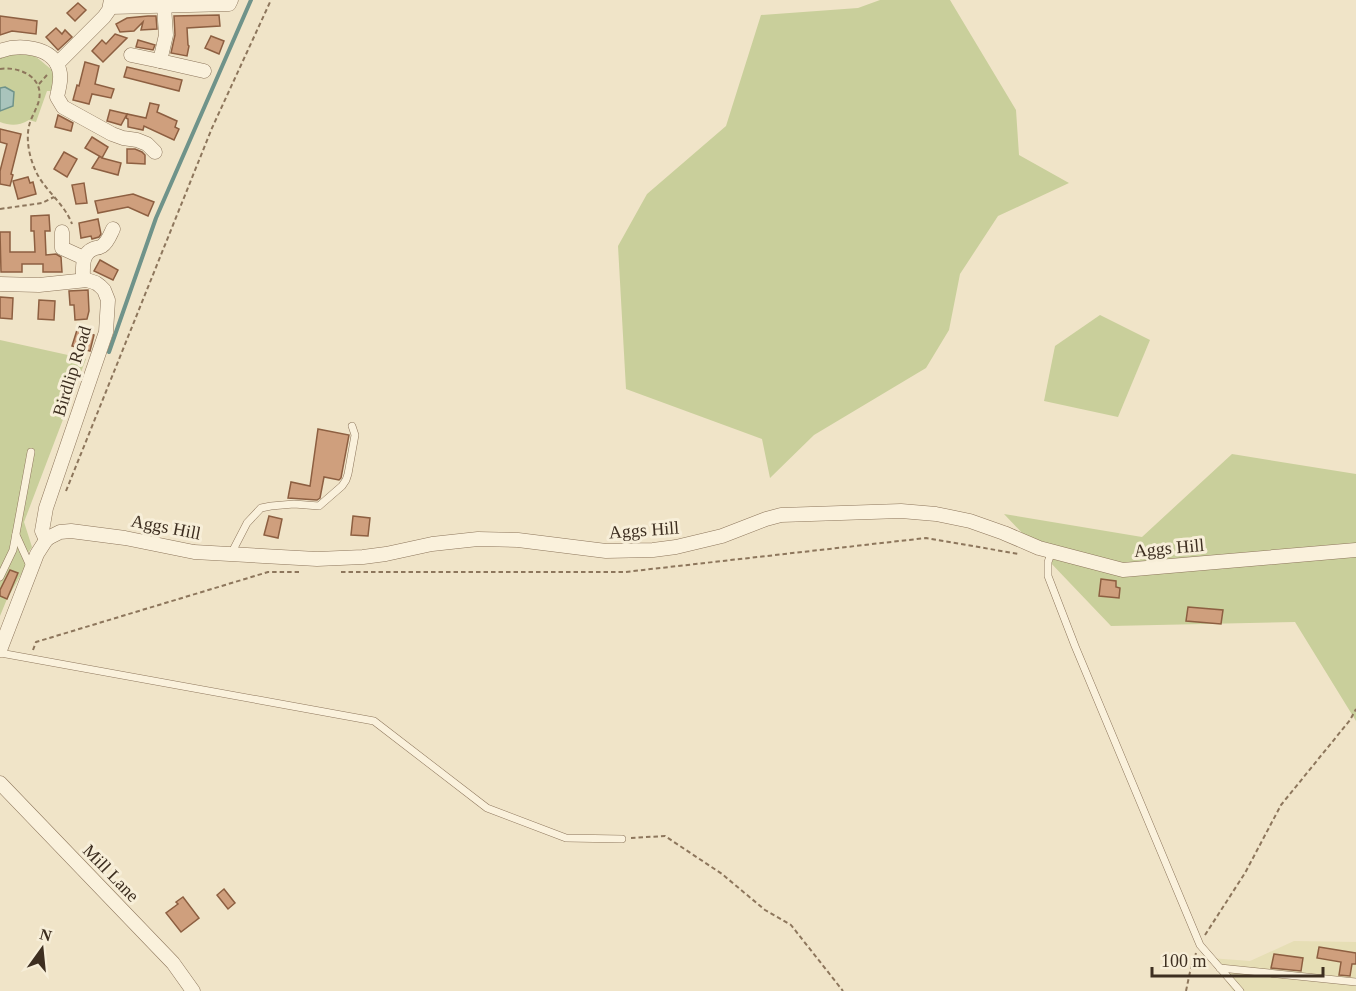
<svg xmlns="http://www.w3.org/2000/svg" width="1356" height="991" viewBox="0 0 1356 991" font-family="'Times New Roman',serif">
  <rect width="100%" height="100%" fill="#f0e4c8"/>
  <polygon fill="#e6deb5" points="1294,941 1356,942 1356,991 1233,991 1210,958 1250,961"/>
  <g fill="#c9cf9b">
    <polygon points="880,0 950,0 1016,110 1019,155 1069,183 998,216 960,274 949,330 926,368 814,435 770,478 762,439 626,389 618,246 647,194 726,126 761,15 858,8"/>
    <path d="M 6,54 C 14,54 24,52 31,55 C 39,57 47,67 55,72 L 52,91 L 47,91 L 36,122 L 29,120 C 18,126 11,126 0,122 L 0,57 Z"/>
    <polygon points="1100,315 1150,340 1118,417 1044,401 1055,346"/>
    <polygon points="0,340 86,359 24,522 32,547 26,556 26,566 7,599 0,616"/>
    <polygon points="1232,454 1356,474 1356,721 1295,622 1111,626 1004,514 1142,537"/>
  </g>
  <polygon fill="#a9c4bc" stroke="#6f938a" stroke-width="1.5" points="5,87 14,92 13,106 0,111 0,88"/>
  <g fill="none" stroke-linecap="round" stroke-linejoin="round">
    <polyline stroke="#6f938a" stroke-width="4" points="109,352 156,218 251,0"/>
  </g>
  <g fill="#cf9f7d" stroke="#8d5f41" stroke-width="1.5">
    <polygon points="78,3 86,10 75,21 67,13"/>
    <polygon points="219,15 220,26 187,28 188,45 189,46 187,56 171,53 175,35 174,16"/>
    <polygon points="0,16 37,21 36,34 12,31 0,35"/>
    <polygon points="148,16 156,16 157,29 141,30 143,22 134,31 120,32 116,24 127,18"/>
    <polygon points="56,28 62,34 65,30 72,37 58,50 46,37"/>
    <polygon points="115,34 127,38 103,62 92,51 102,40 106,44"/>
    <polygon points="211,36 224,41 219,54 205,48"/>
    <polygon points="138,40 155,45 153,50 136,47"/>
    <polygon points="85,62 99,66 95,84 114,89 111,98 92,94 89,104 73,100 77,85 79,86"/>
    <polygon points="127,67 182,80 179,91 124,77"/>
    <polygon points="150,103 159,105 157,112 177,121 175,127 179,129 174,140 144,126 143,130 128,127 128,119 126,118 127,114 146,118"/>
    <polygon points="110,110 127,114 121,125 107,121"/>
    <polygon points="58,115 73,123 71,131 55,127"/>
    <polygon points="0,129 21,134 11,174 13,175 10,186 0,184 0,171 7,144 0,142"/>
    <polygon points="92,137 108,147 102,158 121,163 118,175 92,168 99,157 101,157 85,148"/>
    <polygon points="127,149 135,149 142,152 145,155 145,164 127,163"/>
    <polygon points="64,152 77,159 67,177 54,169"/>
    <polygon points="28,177 30,183 33,182 36,194 18,199 13,181"/>
    <polygon points="84,183 87,203 76,204 72,185"/>
    <polygon points="133,194 154,202 148,216 128,207 98,213 95,201"/>
    <polygon points="49,215 50,231 45,231 46,255 56,254 61,257 62,272 43,272 43,264 22,264 22,272 1,272 0,232 10,232 10,252 35,252 34,231 31,231 31,216"/>
    <polygon points="98,219 101,234 99,237 92,239 91,236 81,238 79,223"/>
    <polygon points="100,260 118,270 113,280 94,271"/>
    <polygon points="88,290 89,311 87,319 75,320 74,305 70,305 69,291"/>
    <polygon points="0,297 13,298 12,319 0,318"/>
    <polygon points="39,300 55,301 54,320 38,319"/>
    <polygon points="77,330 94,335 90,351 72,346"/>
    <polygon points="318,429 349,435 341,478 339,480 324,477 320,498 317,500 288,498 291,482 310,486"/>
    <polygon points="269,516 282,519 278,538 264,535"/>
    <polygon points="353,516 370,518 368,536 351,535"/>
    <polygon points="10,570 18,573 7,599 0,596 0,590"/>
    <polygon points="1101,579 1116,581 1116,587 1120,588 1119,598 1099,596"/>
    <polygon points="1188,607 1223,610 1221,624 1186,621"/>
    <polygon points="224,889 235,903 228,909 217,895"/>
    <polygon points="183,897 199,918 181,932 166,913 178,904 176,902"/>
    <polygon points="1319,947 1356,953 1356,964 1352,964 1350,976 1339,975 1341,962 1317,958"/>
    <polygon points="1274,954 1303,958 1301,971 1271,968"/>
  </g>
  <g fill="none" stroke-linecap="round" stroke-linejoin="round">
    <g stroke="#8d765c" stroke-width="8">
      <g id="lane">
        <polyline points="16,535 31,568"/>
        <polyline points="1052,551 1048,562 1048,576 1075,646 1200,945 1240,991"/>
        <polyline points="231,554 247,523 261,508 271,506 294,504 319,506 342,486 346,480 348,474 355,435 352,426"/>
        <polyline points="0,577 13,550 31,452"/>
        <polyline points="0,653 374,721 487,808 566,838 622,839"/>
        <polyline points="1220,968 1356,982"/>
      </g>
    </g>
    <g stroke="#8d765c" stroke-width="15">
      <g id="street">
        <polyline points="164,6 166,35 160,61 204,71"/>
        <polyline points="111,7 229,4 231,0"/>
        <path d="M 0,51 C 18,44 52,46 59,69 C 62,78 59,87 57,97 L 63,107 L 112,134 L 123,138 L 137,140 L 147,144 L 155,152"/>
        <polyline points="131,55 160,61"/>
        <polyline points="57,64 104,17 109,10 111,0"/>
        <polyline points="62,232 62,248 84,258"/>
        <path d="M 83,280 C 83,269 81,254 93,249 C 100,246 95,250 102,246 C 108,242 110,235 113,229"/>
        <polyline points="0,284 39,285 87,280 96,283 100,286 104,290 108,300 106,332 46,508 42,531 46,540"/>
        <polyline points="0,650 37,554 46,540 50,537 60,532 71,531 125,538 194,552 317,559 363,557 386,554 432,544 478,539 518,540 606,551 653,550 676,547 722,536 766,519 781,515 901,511 936,514 970,521 1004,533 1039,548 1123,570 1356,550"/>
        <polyline points="0,783 173,963 193,991"/>
      </g>
    </g>
    <g stroke="#8d765c" stroke-width="2" stroke-dasharray="4.5 3" stroke-linecap="butt">
      <path d="M 0,69 C 19,66 44,77 39,100 C 37,109 31,117 29,126 C 26,139 29,155 34,167 C 42,189 64,202 72,224"/>
      <polyline points="39,84 47,75"/>
      <polyline points="0,209 42,203 54,197"/>
      <polyline points="66,491 212,128 271,0"/>
      <polyline points="341,572 625,572 926,538 1019,554"/>
      <polyline points="33,650 36,642 268,572 299,572"/>
      <polyline points="631,838 665,836 722,874 765,910 791,925 843,991"/>
      <polyline points="1205,935 1245,873 1281,805 1350,720 1356,709"/>
      <polyline points="1186,991 1190,972 1196,953"/>
    </g>
    <use href="#lane" stroke="#faf1dc" stroke-width="7"/>
    <use href="#street" stroke="#faf1dc" stroke-width="14"/>
  </g>
  <g text-anchor="middle" dominant-baseline="central" stroke-width="6" stroke-linejoin="round" paint-order="stroke">
    <g font-size="18" fill="#3d2e20" stroke="#f7eed8">
      <text transform="translate(72 371) rotate(-73)">Birdlip Road</text>
      <text transform="translate(166 527) rotate(11)">Aggs Hill</text>
      <text transform="translate(644 530) rotate(-4)">Aggs Hill</text>
      <text transform="translate(1169 548) rotate(-5)">Aggs Hill</text>
      <text transform="translate(111 873) rotate(46)">Mill Lane</text>
    </g>
  </g>
  <g transform="translate(42 949) rotate(15)" stroke="#f7eed8" stroke-width="4.5" paint-order="stroke">
  <path d="M0-4.5L10 22L0 15L-10 22Z" fill="#3d2e20"/>
  <text y="-9" font-size="16" font-weight="bold" text-anchor="middle" fill="#3d2e20">N</text>
  </g>
  <path d="M1152 967v9h171v-9" fill="none" stroke="#3d2e20" stroke-width="3"/>
  <text x="1161" y="967" font-size="18" fill="#3d2e20" stroke="#f7eed8" stroke-width="4.5" paint-order="stroke">100 m</text>
</svg>
